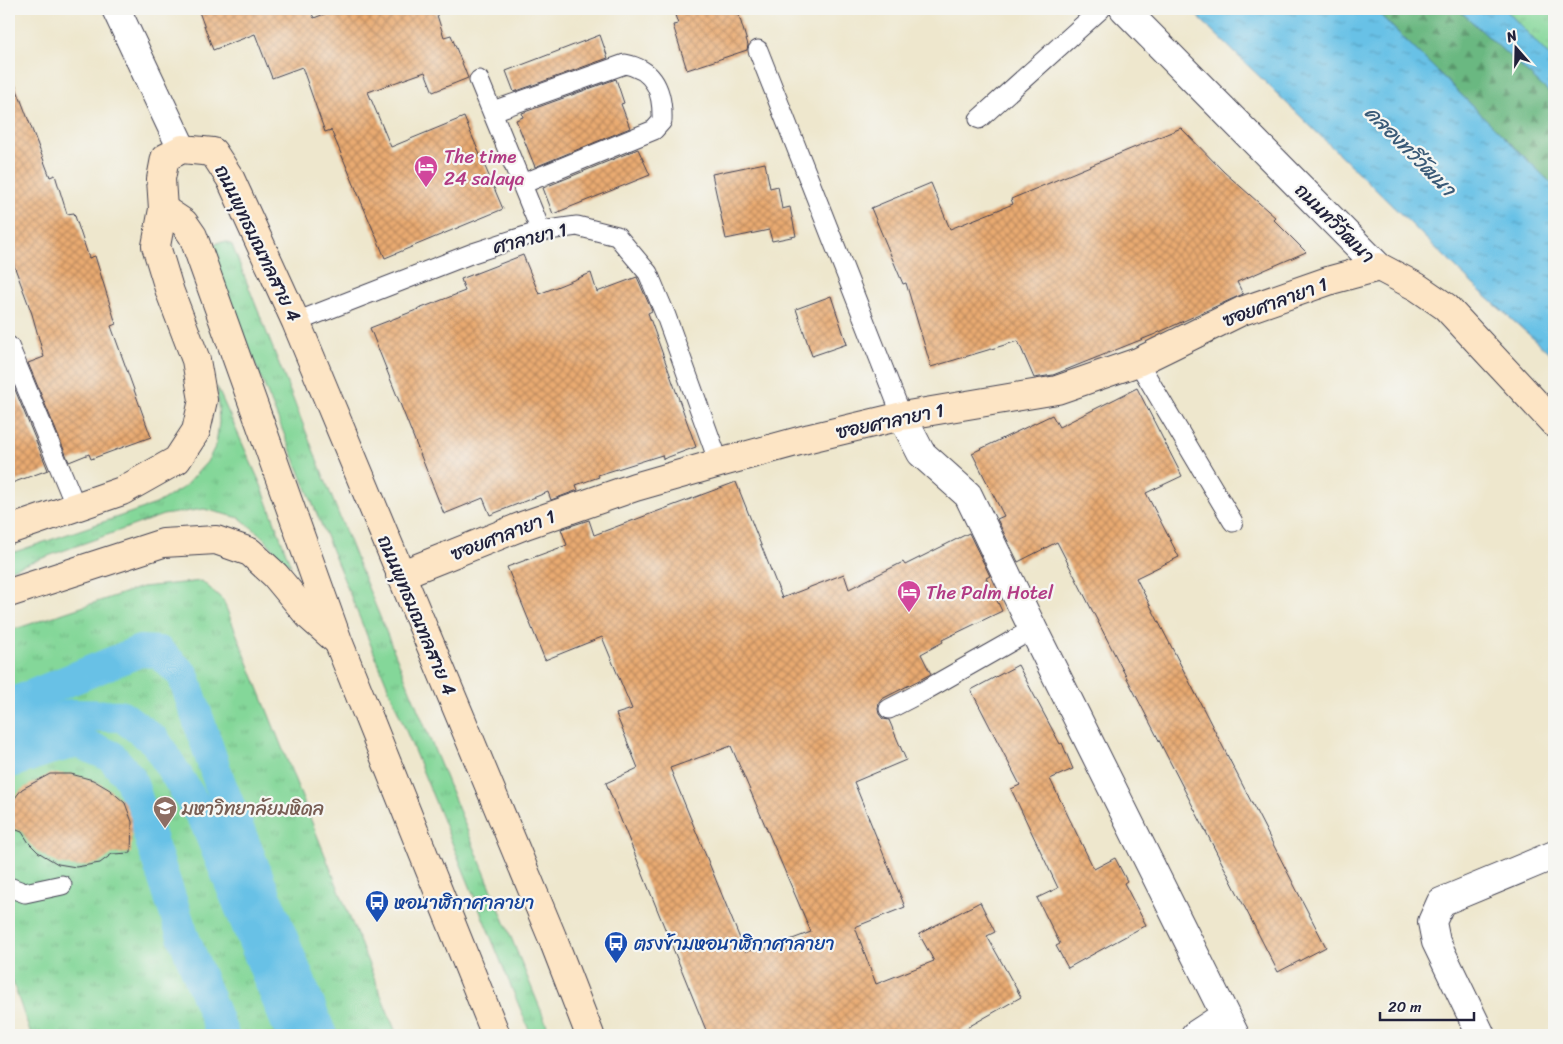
<svg xmlns="http://www.w3.org/2000/svg" width="1563" height="1044" viewBox="0 0 1563 1044" font-family="Sriracha,'Playpen Sans Thai',sans-serif">
  <defs>
    <pattern id="grass-tufts" width="24" height="20" patternUnits="userSpaceOnUse" patternTransform="scale(1.25)"><rect width="24" height="20" fill="#84d799"/><path d="M3 7l-1-3M5 7V3M7 7l1-3M15 17l-1-3M17 17v-4M19 17l1-3" fill="none" stroke="#72b885"/></pattern>
    <pattern id="forest-firs" width="22" height="20" patternUnits="userSpaceOnUse" patternTransform="scale(1.25)"><rect width="22" height="20" fill="#6bb881"/><path d="M5 1l3.5 6h-7zM16 11l3.5 6h-7z" fill="#58956b"/></pattern>
    <pattern id="water-ripples" width="26" height="14" patternUnits="userSpaceOnUse" patternTransform="scale(1.25)"><rect width="26" height="14" fill="#68c1e6"/><path d="M2 4q2-2 4 0t4 0M15 11q2-2 4 0t4 0" fill="none" stroke="#559cbc"/></pattern>
    <pattern id="building-cross-hatch" width="8" height="8" patternUnits="userSpaceOnUse" patternTransform="scale(1.25)"><rect width="8" height="8" fill="#e9aa71"/><path d="M0 0l8 8M0 8l8-8" fill="none" stroke="#bc8a5e"/></pattern>
  </defs>
  <rect width="100%" height="100%" fill="#f6f6f2"/>
  <filter id="ink" filterUnits="userSpaceOnUse"><feTurbulence type="fractalNoise" baseFrequency=".02" numOctaves="2"/><feDisplacementMap in="SourceGraphic" scale="10" xChannelSelector="R" yChannelSelector="G"/><feConvolveMatrix kernelMatrix="1 2 1 2 8 2 1 2 1" color-interpolation-filters="sRGB"/></filter>
  <filter id="wash" filterUnits="userSpaceOnUse"><feTurbulence type="fractalNoise" baseFrequency=".0096" numOctaves="4" result="noise"/><feDisplacementMap in="SourceGraphic" scale="20" xChannelSelector="R" yChannelSelector="G"/><feGaussianBlur stdDeviation="1.12" result="paint"/><feColorMatrix in="noise" values="0 0 0 0 0 0 0 0 0 0 0 0 0 0 0 0 0 1.4 0 .05"/><feComposite in="paint" operator="in"/></filter>
  <g filter="url(#wash)">
    <rect width="100%" height="100%" fill="#eee7cd"/>
    <g fill="url(#grass-tufts)" stroke="#537c6a">
      <polygon points="1505,9 1554,9 1554,61"/>
      <polygon points="219,242 227,242 232,245 358,563 551,1035 531,1035 211,256 212,247"/>
      <polygon points="217,387 261,485 291,566 280,557 263,537 240,518 204,509 163,515 9,570 9,554 156,504 184,487 207,462 216,445 219,422"/>
      <polygon points="202,581 223,600 397,1035 31,1035 9,971 9,631 142,587"/>
    </g>
    <polygon fill="url(#forest-firs)" stroke="#466d5e" points="1374,9 1458,9 1554,97 1554,186"/>
    <g fill="url(#water-ripples)" stroke="#457290">
      <polygon points="1190,9 1374,9 1554,186 1554,357 1481,292"/>
      <polygon points="1458,9 1505,9 1554,61 1554,97"/>
    </g>
    <g fill="none" stroke-linecap="round" stroke-linejoin="round">
      <g stroke="#68c1e6" stroke-width="32">
        <polyline points="9,705 140,651 159,652 183,675 219,781 321,1035"/>
        <polyline points="9,734 70,715 122,716 155,741 206,823 292,1035"/>
        <polyline points="9,763 49,749 78,742 111,756 130,778 183,936 223,1035"/>
      </g>
    </g>
    <g id="blocks">
      <g fill="url(#building-cross-hatch)" fill-rule="evenodd">
        <polygon points="198,9 316,9 317,12 312,14 314,18 337,9 435,9 444,37 451,35 468,78 433,92 425,72 368,92 391,147 464,117 503,209 385,258 331,130 325,132 302,67 272,78 255,34 213,50"/>
        <polygon points="673,9 737,9 748,45 747,50 687,70 673,25 678,24"/>
        <polygon points="600,35 608,58 514,92 506,71"/>
        <polygon points="9,74 11,74 50,177 55,175 67,214 74,213 89,258 95,256 116,324 111,326 151,437 91,459 89,454 69,462 28,363 44,357 32,314 9,252"/>
        <polygon points="616,79 624,103 621,104 630,128 535,167 516,120 523,117 522,113"/>
        <polygon points="1181,128 1224,172 1276,218 1273,219 1306,252 1237,282 1243,294 1153,335 1053,375 1034,378 1018,341 931,367 906,283 903,284 871,208 931,183 950,229 1013,204 1011,199"/>
        <polygon points="638,149 650,175 553,214 543,188"/>
        <polygon points="765,163 770,188 778,186 782,209 790,207 796,236 772,241 769,230 726,239 712,174"/>
        <polygon points="523,255 539,294 591,273 597,292 637,277 652,311 648,313 696,447 663,459 662,455 598,475 599,477 576,485 578,490 551,500 548,492 490,515 483,498 444,514 370,328 465,291 461,279"/>
        <polygon points="831,296 847,344 812,356 796,309"/>
        <polygon points="9,375 48,470 9,484"/>
        <polygon points="1137,388 1182,476 1146,493 1179,557 1136,578 1326,947 1278,972 1057,542 1018,562 997,519 1004,516 972,453 1052,415 1059,427"/>
        <path d="M 736,482 L 782,598 L 844,574 L 849,589 L 903,562 L 905,565 L 969,533 L 990,576 L 986,578 L 1002,611 L 942,640 L 943,642 L 921,654 L 931,674 L 882,699 L 879,703 L 878,709 L 879,714 L 883,719 L 889,720 L 906,760 L 854,782 L 905,907 L 855,927 L 876,984 L 934,961 L 919,934 L 980,902 L 995,932 L 987,936 L 1021,997 L 954,1035 L 708,1035 L 606,783 L 638,768 L 616,714 L 632,709 L 602,637 L 545,660 L 507,567 L 567,545 L 561,529 L 589,520 L 594,535 ZM 731,746 L 811,932 L 766,949 L 745,951 L 670,768 Z"/>
        <polygon points="1018,665 1060,744 1062,743 1073,769 1050,779 1094,869 1115,858 1127,881 1124,883 1146,925 1068,968 1056,946 1060,944 1037,898 1058,888 1011,789 1020,785 971,690"/>
        <polygon points="50,774 71,774 93,780 110,790 125,803 132,822 131,853 112,854 100,863 76,867 58,864 38,852 29,843 22,832 9,827 9,807 11,803 22,789"/>
      </g>
    </g>
  </g>
  <g filter="url(#ink)">
    <use href="#blocks" fill-opacity="0" stroke="#414051" stroke-width="1"/>
    <g fill="none" stroke-linecap="round" stroke-linejoin="round">
      <g stroke="#414051" stroke-width="21">
        <g id="lane">
          <polyline points="758,50 902,416"/>
          <polyline points="479,80 541,231"/>
          <path d="M 493,111 L 625,64 C 656,70 663,93 662,121 L 654,130 L 522,184"/>
          <polyline points="979,119 1101,9"/>
          <polyline points="296,322 473,253 541,231 577,226 617,236 648,273 666,316 719,463"/>
          <polyline points="9,346 76,507"/>
          <polyline points="1138,362 1233,522"/>
          <polyline points="889,709 924,691 1033,629"/>
          <polyline points="9,887 25,893 62,885"/>
        </g>
      </g>
      <g stroke="#414051" stroke-width="30">
        <g id="street">
          <polyline points="116,9 182,149"/>
          <polyline points="1124,9 1379,267"/>
          <polyline points="902,416 921,453 968,495 1033,629 1235,1035"/>
          <polyline points="1195,1035 1224,1016"/>
          <polyline points="1481,1035 1436,942 1432,922 1441,902 1554,855"/>
        </g>
      </g>
      <g stroke="#414051" stroke-width="30">
        <g id="secondary">
          <polyline points="163,209 184,223 193,236 338,641 496,1035"/>
          <polyline points="9,530 122,491 177,460 196,431 203,400 196,360 170,292 156,246 163,209 161,179 165,158 182,149 213,152 230,178 296,322 552,937 590,1035"/>
          <polyline points="400,575 525,525 635,487 719,463 810,438 902,416 1057,390 1138,362 1242,311 1331,280 1379,267 1417,287 1446,307 1554,423"/>
          <polyline points="9,593 163,543 216,540 250,552 275,575 309,616 335,639"/>
        </g>
      </g>
      <use href="#lane" stroke="#fff" stroke-width="19"/>
      <use href="#street" stroke="#fff" stroke-width="28"/>
      <use href="#secondary" stroke="#fde5c5" stroke-width="28"/>
    </g>
  </g>
  <defs>
    <g id="hotel-pin" transform="scale(1.25)"><path d="M0 17L-7.5 6A9.5 9.5 0 1 1 7.5 6Z" fill="#d1479c" stroke="#f6f6f2"/><path d="M-6-4.5h1.5V1H6V5H4.5V3h-9V5H-6ZM-4 0a1.8 1.8 0 1 1 3.6 0ZM.5 0V-2.5h3Q6-2.5 6 0Z" fill="#fff"/></g>
    <g id="university-pin" transform="scale(1.25)"><path d="M0 17L-7.5 6A9.5 9.5 0 1 1 7.5 6Z" fill="#8d6e63" stroke="#f6f6f2"/><path d="M0-5L7-2L0 1L-7-2ZM-4 1L0 2.5L4 1V4Q0 6-4 4Z" fill="#fff"/></g>
    <g id="bus-pin" transform="scale(1.25)"><path d="M0 17L-7.5 6A9.5 9.5 0 1 1 7.5 6Z" fill="#1a4fb4" stroke="#f6f6f2"/><path d="M-5-6H5V4H4V6H2V4H-2V6H-4V4H-5ZM-3.5-4V0h7V-4ZM-3.5 1.2v1.5H-2V1.2ZM2 1.2v1.5H3.5V1.2Z" fill="#fff"/></g>
  </defs>
  <g fill-rule="evenodd">
    <use href="#hotel-pin" x="426" y="167"/>
    <use href="#hotel-pin" x="909" y="592"/>
    <use href="#university-pin" x="165" y="808"/>
    <use href="#bus-pin" x="377" y="902"/>
    <use href="#bus-pin" x="616" y="943"/>
  </g>
  <g text-anchor="middle" dominant-baseline="central" stroke-width="4.5" stroke-linejoin="round" paint-order="stroke">
    <g font-size="19" fill="#b23c85" stroke="#f6f6f2" text-anchor="start">
      <text x="444" y="156">The time<tspan x="444" dy="22">24 salaya</tspan></text>
      <text x="926" y="592">The Palm Hotel</text>
    </g>
    <g font-size="19" fill="#22223b" stroke="#f6f6f2">
      <text transform="translate(1335 223) rotate(45)">ถนนทวีวัฒนา</text>
      <text transform="translate(530 238) rotate(-14)">ศาลายา 1</text>
      <text transform="translate(258 243) rotate(64)">ถนนพุทธมณฑลสาย 4</text>
      <text transform="translate(1275 302) rotate(-20)">ซอยศาลายา 1</text>
      <text transform="translate(890 421) rotate(-12)">ซอยศาลายา 1</text>
      <text transform="translate(503 535) rotate(-21)">ซอยศาลายา 1</text>
      <text transform="translate(417 615) rotate(67)">ถนนพุทธมณฑลสาย 4</text>
    </g>
    <g font-size="19" fill="#785e54" stroke="#f6f6f2" text-anchor="start">
      <text x="182" y="808">มหาวิทยาลัยมหิดล</text>
    </g>
    <g font-size="19" fill="#164399" stroke="#f6f6f2" text-anchor="start">
      <text x="394" y="902">หอนาฬิกาศาลายา</text>
      <text x="634" y="943">ตรงข้ามหอนาฬิกาศาลายา</text>
    </g>
    <g font-size="20" font-style="italic" fill="#3a5a77" stroke="#f6f6f2">
      <text transform="translate(1410 151) rotate(45)">คลองทวีวัฒนา</text>
    </g>
  </g>
  <rect width="1563" height="1044" fill="none" stroke="#f6f6f2" stroke-width="30"/>
  <g transform="translate(1516 48) rotate(340)" stroke="#f6f6f2" stroke-width="4" paint-order="stroke">
  <path d="M0-4L9 19L0 12L-9 19Z" fill="#22223b"/>
  <text y="-8" font-size="14" font-weight="bold" text-anchor="middle" fill="#22223b">N</text>
  </g>
  <path d="M1380 1012v8h94v-8" fill="none" stroke="#22223b" stroke-width="2.5"/>
  <text x="1388" y="1012" font-size="15" fill="#22223b" stroke="#f6f6f2" stroke-width="4" paint-order="stroke">20 m</text>
</svg>
